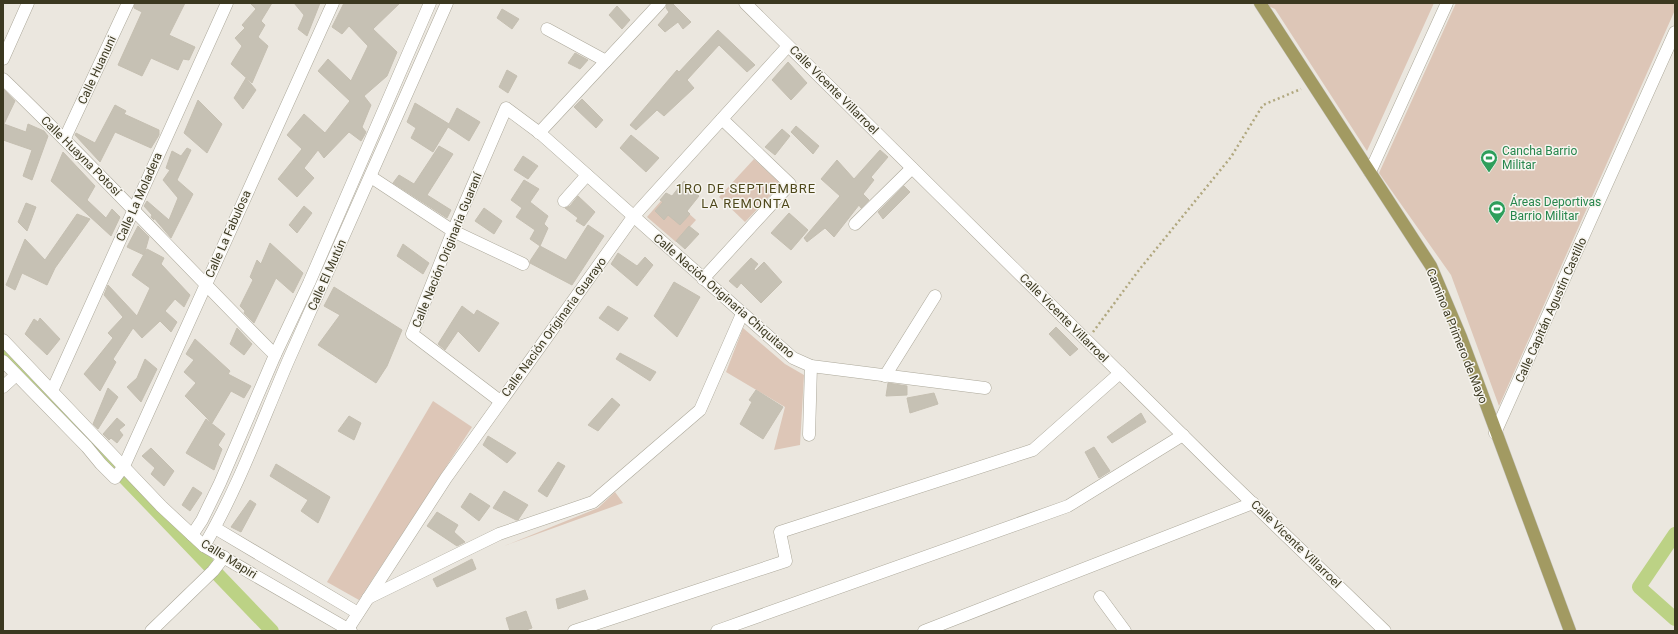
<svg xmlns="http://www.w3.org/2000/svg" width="1678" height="634" viewBox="0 0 1678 634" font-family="Roboto,sans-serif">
  <rect width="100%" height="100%" fill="#ebe7df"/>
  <g fill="#ddc6b7">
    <polygon points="1266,3 1434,3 1367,151 1275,9 1266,5"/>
    <polygon points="1456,3 1675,3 1675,10 1499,406 1451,275 1379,173"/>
    <polygon points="754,159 781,184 745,222 719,197"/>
    <polygon points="667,194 696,220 676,242 647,217"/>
    <polygon points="743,328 785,364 804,375 800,445 774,450 785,407 726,372"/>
    <polygon points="433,401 472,427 359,600 327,582"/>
    <polygon points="615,492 623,503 504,546 598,508"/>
  </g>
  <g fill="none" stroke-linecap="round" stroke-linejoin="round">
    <g stroke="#bcd285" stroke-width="14">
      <polyline points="3,351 272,631"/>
      <polyline points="1675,534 1639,587 1675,619"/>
    </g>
  </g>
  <g fill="#c6c1b4" stroke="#c5bfb1">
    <polygon points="135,3 185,3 169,35 195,47 189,60 183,59 178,70 151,58 142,76 118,65 142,12 134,8"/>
    <polygon points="250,3 272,3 261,21 265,25 258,37 268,46 252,83 231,64 242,46 235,38 245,28 242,25 256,9"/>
    <polygon points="294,3 320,3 307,36 298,29 304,15"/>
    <polygon points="344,3 400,3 373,29 397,52 387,76 364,96 371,105 362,127 366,132 364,136 361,141 349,132 324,158 318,150 304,168 314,178 297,197 278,179 302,149 287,135 304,114 325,133 350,101 318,71 328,59 351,81 368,46 349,26 342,34 332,27"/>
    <polygon points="667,3 672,3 691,22 683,29 678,22 665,32 658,25 669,12 666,8"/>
    <polygon points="617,6 630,20 622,29 609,15"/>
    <polygon points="502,9 519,19 512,29 497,18"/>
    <polygon points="718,30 755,65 747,72 719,45 687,80 694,88 664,116 657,110 636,130 630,125 677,70 679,72"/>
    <polygon points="575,53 588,60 580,69 568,63"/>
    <polygon points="788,62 807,83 791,100 772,80"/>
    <polygon points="507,70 517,76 508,93 499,87"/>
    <polygon points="246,78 256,90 243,109 234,98"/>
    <polygon points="3,89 15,101 4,124 26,132 28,124 44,131 48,136 32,180 23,176 32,150 3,140"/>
    <polygon points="582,99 603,120 596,128 574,107"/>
    <polygon points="198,100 222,124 207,153 184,133"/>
    <polygon points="415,103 449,124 457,108 480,122 469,141 448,127 433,152 411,138 416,128 407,122"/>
    <polygon points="115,105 126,111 124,114 159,130 159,135 151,148 115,132 100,162 75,135 76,133 95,143"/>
    <polygon points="796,126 819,146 813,154 791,132"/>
    <polygon points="782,129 790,136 775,155 765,147"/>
    <polygon points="631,135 659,158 646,172 620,148"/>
    <polygon points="439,146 453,154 427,195 451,210 447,218 393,183 399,175 414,184"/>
    <polygon points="187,148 191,150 177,180 193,194 171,238 154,218 154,220 151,217 152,215 144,206 147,201 169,220 178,198 163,180 170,170 166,168 172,151 181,156"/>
    <polygon points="880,150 888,157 871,177 874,180 863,194 869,200 861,208 859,205 834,237 825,228 807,242 804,238 840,196 821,179 837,160 854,179"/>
    <polygon points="63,152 95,186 87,200 106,218 112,209 120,217 111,236 51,181"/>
    <polygon points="523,156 538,166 528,179 514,170"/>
    <polygon points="524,180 539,189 530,202 548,216 544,224 548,228 540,246 530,239 535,230 516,217 522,208 511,200"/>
    <polygon points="684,181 699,196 687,211 690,214 680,225 668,215 664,220 655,211 663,202 660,200 666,193 672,196"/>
    <polygon points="904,186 910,192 883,219 878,212"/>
    <polygon points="578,196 595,212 584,226 576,221 578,218 565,208 570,206"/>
    <polygon points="26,203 36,207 27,231 18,222"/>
    <polygon points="304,206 312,213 297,233 289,225"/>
    <polygon points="484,208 502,221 494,234 475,221"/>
    <polygon points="789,213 808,230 791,250 771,233"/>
    <polygon points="77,214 90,219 55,268 47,285 22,273 15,290 6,285 25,239 45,260"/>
    <polygon points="588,225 604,236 572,285 530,263 530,261 540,246 566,260"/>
    <polygon points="138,226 149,237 144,255 127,247"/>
    <polygon points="689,226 699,234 685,249 676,241"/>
    <polygon points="270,243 303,273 293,293 276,278 254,323 244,313 245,311 240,306 253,280 250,277 257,260 261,264"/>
    <polygon points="403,244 429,263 423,274 397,256"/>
    <polygon points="147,249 164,258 161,264 190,295 184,307 175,299 165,311 177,322 171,332 160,321 142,338 133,328 113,359 116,362 100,391 84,374 113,338 108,333 123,317 104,295 108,285 137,316 150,288 132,275"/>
    <polygon points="618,253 637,266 645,257 653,265 637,286 611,264"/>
    <polygon points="751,258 758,264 754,269 755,271 764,262 782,282 761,303 741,283 737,288 729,281"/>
    <polygon points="674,282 700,297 677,337 654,316"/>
    <polygon points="334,287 402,330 387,366 376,383 318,345 340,315 324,306"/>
    <polygon points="462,306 474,315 477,310 499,323 479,352 458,331 445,350 438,344"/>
    <polygon points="608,306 628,318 618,331 599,318"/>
    <polygon points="40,318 60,339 47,355 25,334 34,319 38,322"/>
    <polygon points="1056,327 1078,349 1070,356 1049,334"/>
    <polygon points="237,328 252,344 244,355 230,344"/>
    <polygon points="195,339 230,371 228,374 251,386 244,398 231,391 212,423 185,396 196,383 184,372 194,360 186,354"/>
    <polygon points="620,353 656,372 650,381 616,359"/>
    <polygon points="145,359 157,369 141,402 127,387 137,378"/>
    <polygon points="888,383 907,386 907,395 886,396"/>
    <polygon points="108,388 118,397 98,429 93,424"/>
    <polygon points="756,390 783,407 763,439 740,424 752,402 749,400"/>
    <polygon points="934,393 938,404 910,413 907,398"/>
    <polygon points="612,398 620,405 598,431 588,425"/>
    <polygon points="1141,413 1146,422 1112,443 1107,437"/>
    <polygon points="349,416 361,423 354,440 338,431"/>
    <polygon points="117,418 125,425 119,430 123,435 117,443 111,438 109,440 103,434"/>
    <polygon points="206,419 225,434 218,445 222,449 214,470 186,453"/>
    <polygon points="488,436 516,453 507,463 483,445"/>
    <polygon points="1094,447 1110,471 1099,478 1085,452"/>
    <polygon points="151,448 174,471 164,486 151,474 155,468 142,456"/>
    <polygon points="558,462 565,466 547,497 538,491"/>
    <polygon points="276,464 330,497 318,523 301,511 308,500 270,476"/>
    <polygon points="193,487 202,493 190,511 182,505"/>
    <polygon points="504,491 528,505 518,520 516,520 493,508"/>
    <polygon points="470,493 490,506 479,521 461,507"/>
    <polygon points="250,500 256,504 241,532 231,527"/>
    <polygon points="437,512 458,525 454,532 465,542 457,546 427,526"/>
    <polygon points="472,559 476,569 437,587 433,579"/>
    <polygon points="585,590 588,599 558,609 556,599"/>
    <polygon points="526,611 532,628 523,631 510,631 506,618"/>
  </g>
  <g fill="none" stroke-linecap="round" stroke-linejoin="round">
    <g stroke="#aca89a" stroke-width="13">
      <g id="minor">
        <polyline points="745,3 1217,469 1385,631"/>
        <polyline points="547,29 606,61"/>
        <polyline points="3,59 28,3"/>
        <path d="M 3,79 C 96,168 183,263 275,355"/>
        <polyline points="539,133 660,3"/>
        <polyline points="65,138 128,3"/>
        <polyline points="1370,172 1447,3"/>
        <polyline points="371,177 453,231 523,264"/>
        <polyline points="564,201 587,175"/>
        <polyline points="855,224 912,168"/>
        <polyline points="703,279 790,184 722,119"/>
        <polyline points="3,340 161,506 204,546 351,631"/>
        <polyline points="3,361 87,447 101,464 115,478 124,466 333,3"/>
        <polyline points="885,376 935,296"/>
        <polyline points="3,387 16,375"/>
        <polyline points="52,391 227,3"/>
        <polyline points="500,401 412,334 453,231 506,108 541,134 793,358 811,366 985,388"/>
        <polyline points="1495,433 1675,32"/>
        <polyline points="809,435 811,366"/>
        <polyline points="215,528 358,613"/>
        <polyline points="192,535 202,520 220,483 275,355 309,283 430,3"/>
        <path d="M 204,546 C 239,487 262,421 289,359 C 341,240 395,122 447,3"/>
        <polyline points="1100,597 1125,631"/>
        <polyline points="368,598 499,534 593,502 700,410 742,314"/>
        <polyline points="348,629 446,478 633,217 788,46"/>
        <polyline points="151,631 213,571 224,557"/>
        <polyline points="574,631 786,561 780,532 1033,450 1120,373"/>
        <polyline points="717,631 1068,506 1183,435"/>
        <polyline points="924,631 1253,503"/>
      </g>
    </g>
    <g stroke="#c4c3bc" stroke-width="13">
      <polyline id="major" points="1260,3 1431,266 1461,337 1570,631"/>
    </g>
    <polyline stroke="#b0a77e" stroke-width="2.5" stroke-dasharray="2 3" stroke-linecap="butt" points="1093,332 1139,270 1231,157 1263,105 1301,89"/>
    <use href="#minor" stroke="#fff" stroke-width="12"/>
    <use href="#major" stroke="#a29a62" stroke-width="12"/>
  </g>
  <defs>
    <g id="stadium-pin" transform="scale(0.9)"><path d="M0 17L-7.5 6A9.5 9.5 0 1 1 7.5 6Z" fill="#2e9e5b" stroke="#f7f5f0"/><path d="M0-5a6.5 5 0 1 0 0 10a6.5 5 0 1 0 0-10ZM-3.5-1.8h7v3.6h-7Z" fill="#fff"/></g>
  </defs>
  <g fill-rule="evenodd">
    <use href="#stadium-pin" x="1489" y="158"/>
    <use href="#stadium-pin" x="1497" y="209"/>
  </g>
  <g text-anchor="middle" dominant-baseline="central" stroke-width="3" stroke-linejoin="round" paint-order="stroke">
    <g font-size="12" fill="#3b3820" stroke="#f7f5f0">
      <text transform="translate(97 70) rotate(-65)">Calle Huanuni</text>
      <text transform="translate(834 90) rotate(45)">Calle Vicente Villarroel</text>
      <text transform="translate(81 156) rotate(45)">Calle Huayna Potosí</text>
      <text transform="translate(139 197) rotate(-66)">Calle La Moladera</text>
      <text transform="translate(228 234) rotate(-66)">Calle La Fabulosa</text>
      <text transform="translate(447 250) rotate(-68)">Calle Nación Originaria Guaraní</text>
      <text transform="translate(327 275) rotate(-66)">Calle El Mutún</text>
      <text transform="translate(724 296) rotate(41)">Calle Nación Originaria Chiquitano</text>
      <text transform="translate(1551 310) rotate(-66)">Calle Capitán Agustín Castillo</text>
      <text transform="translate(1064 318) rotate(45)">Calle Vicente Villarroel</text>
      <text transform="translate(554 327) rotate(-54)">Calle Nación Originaria Guarayo</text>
      <text transform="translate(1457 336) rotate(68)">Camino a Primero de Mayo</text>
      <text transform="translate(1296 544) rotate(44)">Calle Vicente Villarroel</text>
      <text transform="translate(229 559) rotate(32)">Calle Mapiri</text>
    </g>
    <g font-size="12" fill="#27864d" stroke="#f7f5f0" text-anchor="start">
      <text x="1502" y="151">Cancha Barrio<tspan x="1502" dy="14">Militar</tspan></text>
      <text x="1510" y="202">Áreas Deportivas<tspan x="1510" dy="14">Barrio Militar</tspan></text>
    </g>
    <g font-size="13" letter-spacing="1" fill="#4e481b" stroke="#f7f5f0">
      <text x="746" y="188">1RO DE SEPTIEMBRE<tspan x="746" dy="15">LA REMONTA</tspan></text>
    </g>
  </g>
  <rect width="1678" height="634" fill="none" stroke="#3b3820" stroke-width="8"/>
</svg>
